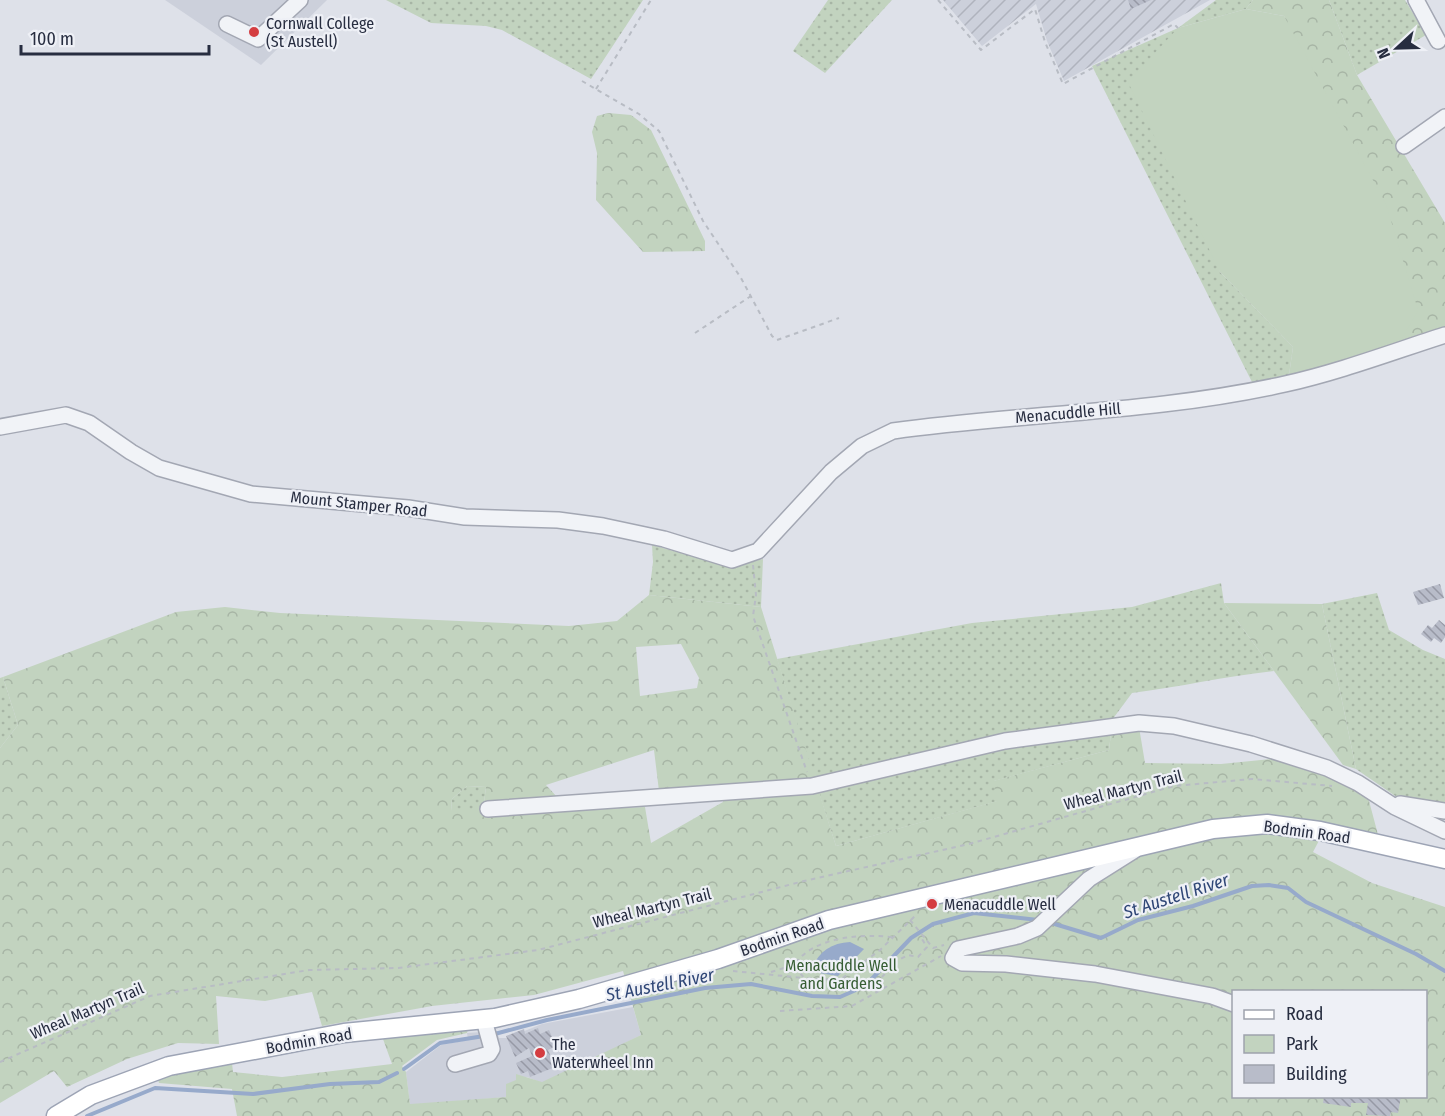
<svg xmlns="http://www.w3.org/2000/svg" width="1445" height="1116" viewBox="0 0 1445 1116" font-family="'Fira Sans Condensed',sans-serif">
  <defs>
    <pattern id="industrial-furrows" width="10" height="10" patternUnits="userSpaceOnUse" patternTransform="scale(1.5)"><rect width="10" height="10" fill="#ccd0db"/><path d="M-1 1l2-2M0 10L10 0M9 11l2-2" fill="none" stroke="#afb3bd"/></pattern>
    <pattern id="green-dots" width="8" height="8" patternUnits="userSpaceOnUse" patternTransform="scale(1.5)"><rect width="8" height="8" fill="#c2d3bf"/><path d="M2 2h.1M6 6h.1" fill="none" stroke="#a7b5a5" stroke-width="1.8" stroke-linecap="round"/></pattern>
    <pattern id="forest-crowns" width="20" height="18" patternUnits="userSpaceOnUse" patternTransform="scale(1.5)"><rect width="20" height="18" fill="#c2d3bf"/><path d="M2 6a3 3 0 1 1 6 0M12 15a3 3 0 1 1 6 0" fill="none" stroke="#a7b5a5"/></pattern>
    <pattern id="building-back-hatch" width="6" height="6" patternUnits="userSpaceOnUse" patternTransform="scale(1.5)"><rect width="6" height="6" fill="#b8bcc9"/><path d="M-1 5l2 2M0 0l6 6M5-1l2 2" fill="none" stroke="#9699a5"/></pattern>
  </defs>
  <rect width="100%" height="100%" fill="#dee1e9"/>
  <g fill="#ccd0db">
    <polygon points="165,0 327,0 261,65"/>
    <polygon points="633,1007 641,1035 564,1074 542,1083 527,1077 517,1080 507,1097 410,1105 406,1072 441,1045 468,1040 467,1033 497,1031 499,1038 507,1038 542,1024"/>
  </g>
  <polygon fill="url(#industrial-furrows)" points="943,0 1210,0 1064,81 1047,41 1036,4 982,46"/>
  <g fill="url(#green-dots)">
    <polygon points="386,0 643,0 591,79 502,30 486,26 431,23"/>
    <polygon points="828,0 892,0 825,73 793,51"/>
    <polygon points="1216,0 1253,0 1246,9 1178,28 1220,272 1293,347 1289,375 1252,382 1092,66 1178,28"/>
    <polygon points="1329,0 1405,0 1426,35 1357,75"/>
    <polygon points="652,545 731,567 763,559 761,607 649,595 653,562"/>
    <path d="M 1221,583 L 1224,603 L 1274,671 C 1226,676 1180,687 1132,693 L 1109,724 L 815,782 L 777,659 L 972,623 L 1132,607 Z"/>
    <polygon points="1377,593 1389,630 1423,650 1445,659 1445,807 1404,802 1356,769 1322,604"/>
    <polygon points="3,677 18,725 0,748 0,678"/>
    <polygon points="1112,725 1109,750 994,781 998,801 836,846 819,793 1008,747"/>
    <polygon points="467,786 486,787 483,811 451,811 452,799"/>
  </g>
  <g fill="url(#forest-crowns)" fill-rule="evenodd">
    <polygon points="1253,0 1329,0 1357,75 1445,223 1445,329 1399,344 1284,16 1246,9"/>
    <polygon points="608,113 631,115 651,130 705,241 705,251 643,252 596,200 597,153 592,132 597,116"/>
    <path d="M 649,595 L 761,607 L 836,846 L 997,801 L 993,781 L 1109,750 L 1112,725 L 1138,721 L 1145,763 L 1221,764 L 1271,759 L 1330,766 L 1368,797 L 1381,846 L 1323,833 L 1313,852 L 1372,883 L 1445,907 L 1445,1116 L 237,1116 L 232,1089 L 159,1083 L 155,1070 L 231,1054 L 233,1072 L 282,1077 L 392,1064 L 379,1028 L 471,1018 L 467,1033 L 437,1040 L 402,1066 L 406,1072 L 410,1104 L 506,1097 L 506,1084 L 516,1080 L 516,1074 L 542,1082 L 641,1035 L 623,971 L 534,995 L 432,1006 L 322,1026 L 312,992 L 265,1001 L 216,996 L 219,1044 L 178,1043 L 127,1059 L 67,1087 L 54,1071 L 0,1103 L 0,748 L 18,725 L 3,677 L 176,612 L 225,607 L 280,613 L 569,626 L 617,621 ZM 681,644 L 699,678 L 697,688 L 640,696 L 636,647 ZM 654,750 L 659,791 L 723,785 L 723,802 L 651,843 L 645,807 L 569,810 L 546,785 ZM 467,786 L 486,787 L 483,811 L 451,811 L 452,799 ZM 1234,992 L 1426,992 L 1426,1096 L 1234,1096 Z"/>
    <polygon points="1224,603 1322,604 1356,769 1343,765"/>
  </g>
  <polygon fill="#c2d3bf" points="1246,9 1284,16 1386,204 1418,310 1399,344 1360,358 1289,375 1293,347 1220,272 1128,82 1178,28"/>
  <path fill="#97aacb" d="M 850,942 L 864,949 L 838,976 L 819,973 L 812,968 C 819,951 832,943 850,942 Z"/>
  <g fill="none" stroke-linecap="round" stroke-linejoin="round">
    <g stroke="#97aacb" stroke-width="4">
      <polyline points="1048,922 1101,938 1138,920 1193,906 1252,886 1269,885 1288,888 1306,902 1416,954 1445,971"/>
      <polyline points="491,1035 547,1020 705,988 751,984 812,996 840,997 865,986 911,938 933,924 974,913 1038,920"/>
      <polyline points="404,1069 440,1043 484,1036"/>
      <polyline points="87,1116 155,1088 253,1094 330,1084 379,1082 397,1073"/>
    </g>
  </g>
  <g fill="url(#building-back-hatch)">
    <polygon points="1128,0 1151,0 1131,9"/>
    <polygon points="1440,584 1444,598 1418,605 1413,592"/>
    <polygon points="1439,620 1445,625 1445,637 1441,643 1434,638 1431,642 1421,634 1428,625 1432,628"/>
    <polygon points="538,1028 540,1034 549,1030 556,1046 548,1050 555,1067 530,1077 528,1071 521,1074 516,1063 532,1056 529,1048 515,1057 506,1036 524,1029 525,1034"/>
    <polygon points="1324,1096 1401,1096 1398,1113 1391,1112 1390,1116 1366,1115 1368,1103 1351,1103 1351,1107 1323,1103"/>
  </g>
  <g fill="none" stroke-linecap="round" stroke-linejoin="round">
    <g stroke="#a3a7b3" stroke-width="18">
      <g id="minor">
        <polyline points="1416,0 1438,41"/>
        <polyline points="227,24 258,39 300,0"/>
        <polyline points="1404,146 1445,117"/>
        <path d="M 0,427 L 66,415 L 89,423 L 131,452 L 159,468 L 251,494 L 408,508 L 465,517 L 558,520 L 603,526 L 664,539 L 732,560 L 758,551 L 831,472 L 862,446 L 893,431 C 1023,413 1156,413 1285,384 C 1339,372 1392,352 1445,335"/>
        <polyline points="1400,804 1445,811"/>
        <polyline points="488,809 812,786 1005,741 1139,723 1174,726 1251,744 1327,768 1358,783 1395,807 1445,831"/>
        <polyline points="1135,850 1089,879 1037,928 1018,936 958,949 953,958 962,963 1006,964 1095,974 1212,996 1234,1004"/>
        <polyline points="455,1064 489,1054 492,1049 484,1020"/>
      </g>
    </g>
    <g stroke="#9da4b5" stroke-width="21">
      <polyline id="major" points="56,1116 91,1095 169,1066 344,1033 495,1018 579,999 718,959 829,920 1213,829 1267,824 1320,831 1445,859"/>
    </g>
    <g stroke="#b8bcc4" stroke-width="2" stroke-dasharray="4.5 4.5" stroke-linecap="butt">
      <polyline points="938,0 981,50 1035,9 1045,42 1063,84 1174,24 1178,28"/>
      <polyline points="582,81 639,114 659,131 703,221 741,278 772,336 777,340 839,318"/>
      <polyline points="596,89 651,0"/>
      <polyline points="695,333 751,296"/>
      <polyline points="753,565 756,595 753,616 807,772"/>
      <polyline points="910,920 933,948 944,945"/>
      <path d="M 892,937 C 861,934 814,936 794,965 L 804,978 L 840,980 L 880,950 L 915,916"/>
      <polyline points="733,971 804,978"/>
      <polyline points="771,972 794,965"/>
      <polyline points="876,984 895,962 908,955 918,957 927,947 922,939 925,936"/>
      <polyline points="780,1011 852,1006 941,956"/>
      <polyline points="0,1062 150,996 309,970 398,968 538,950 804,881 969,844 1174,786 1252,779 1332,786"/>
    </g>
    <use href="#minor" stroke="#f1f3f7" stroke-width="15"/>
    <use href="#major" stroke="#fff" stroke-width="18"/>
  </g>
  <g fill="#d43d41" stroke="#eef0f6" stroke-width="2">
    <circle cx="254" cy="32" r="6"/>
    <circle cx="932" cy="904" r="6"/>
    <circle cx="540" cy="1053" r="6"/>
  </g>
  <g text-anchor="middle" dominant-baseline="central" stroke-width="4.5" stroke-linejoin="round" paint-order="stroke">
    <g font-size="16" fill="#272d40" stroke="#eef0f6" text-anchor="start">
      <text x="266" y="23">Cornwall College<tspan x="266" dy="18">(St Austell)</tspan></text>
      <text x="944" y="904">Menacuddle Well</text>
      <text x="552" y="1044">The<tspan x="552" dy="18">Waterwheel Inn</tspan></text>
    </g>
    <g font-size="16" fill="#272d40" stroke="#eef0f6">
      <text transform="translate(1068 413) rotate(-5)">Menacuddle Hill</text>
      <text transform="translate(359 504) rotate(6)">Mount Stamper Road</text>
      <text transform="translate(1123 790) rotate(-14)">Wheal Martyn Trail</text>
      <text transform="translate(1307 832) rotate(8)">Bodmin Road</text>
      <text transform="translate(652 908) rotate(-14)">Wheal Martyn Trail</text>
      <text transform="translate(782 937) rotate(-19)">Bodmin Road</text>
      <text transform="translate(87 1011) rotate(-23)">Wheal Martyn Trail</text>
      <text transform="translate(309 1041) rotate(-10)">Bodmin Road</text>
    </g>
    <g font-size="16" fill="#365d33" stroke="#eef0f6">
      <text x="841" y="965">Menacuddle Well<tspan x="841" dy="18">and Gardens</tspan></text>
    </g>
    <g font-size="18" font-style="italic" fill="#2f4676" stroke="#eef0f6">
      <text transform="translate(1176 896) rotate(-18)">St Austell River</text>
      <text transform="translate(660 985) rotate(-11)">St Austell River</text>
    </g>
  </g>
  <rect x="1232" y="990" width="195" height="108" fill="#eef0f6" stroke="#9ea2ad" stroke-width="1.5"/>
  <rect x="1244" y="1010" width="30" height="9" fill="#ffffff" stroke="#9ea2ad" stroke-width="1.5"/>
  <text x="1286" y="1020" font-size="18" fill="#272d40">Road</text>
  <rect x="1244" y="1035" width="30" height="18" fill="#c2d3bf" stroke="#9ea2ad" stroke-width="1.5"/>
  <text x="1286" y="1050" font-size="18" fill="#272d40">Park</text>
  <rect x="1244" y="1065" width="30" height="18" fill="#b8bcc9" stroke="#9ea2ad" stroke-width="1.5"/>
  <text x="1286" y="1080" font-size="18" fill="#272d40">Building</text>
  <g transform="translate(1397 48) rotate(248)" stroke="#eef0f6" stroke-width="4.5" paint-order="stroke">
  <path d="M0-4.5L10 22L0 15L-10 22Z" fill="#272d40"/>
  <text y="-9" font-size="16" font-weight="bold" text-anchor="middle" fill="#272d40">N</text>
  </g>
  <path d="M21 45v9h188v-9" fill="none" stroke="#272d40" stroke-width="3"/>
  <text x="30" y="45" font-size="18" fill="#272d40" stroke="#eef0f6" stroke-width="4.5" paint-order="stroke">100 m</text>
</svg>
